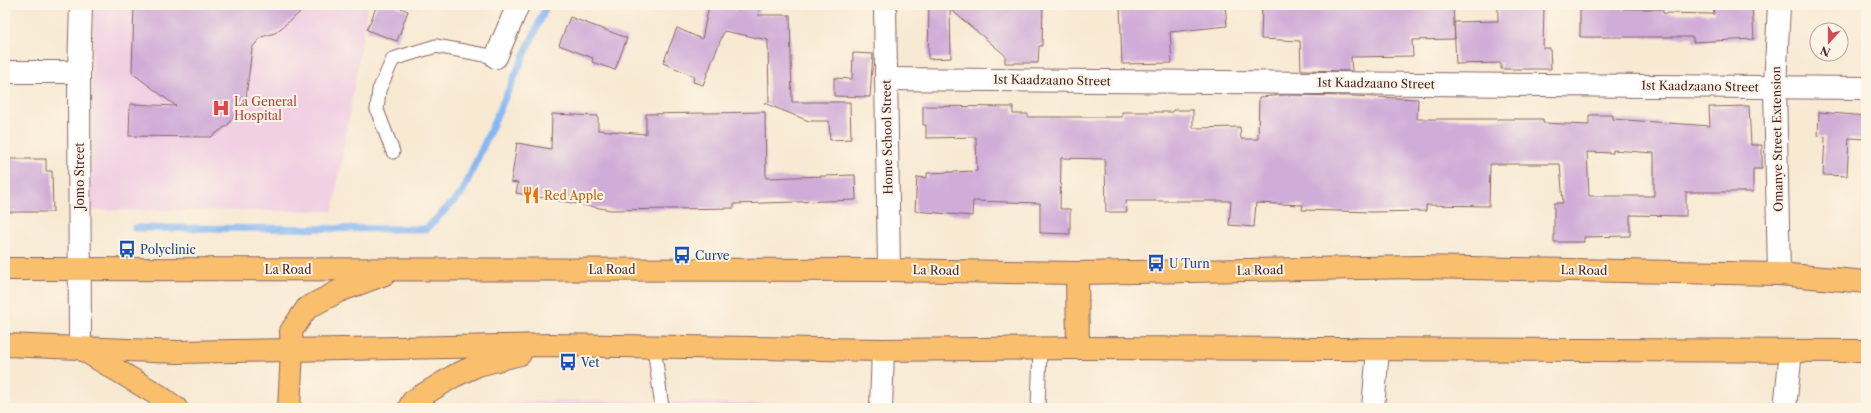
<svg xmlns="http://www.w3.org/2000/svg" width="1871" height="413" viewBox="0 0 1871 413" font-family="'Libre Caslon Text',serif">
  <rect width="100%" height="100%" fill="#fcf5e5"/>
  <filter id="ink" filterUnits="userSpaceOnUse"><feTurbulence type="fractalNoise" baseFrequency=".025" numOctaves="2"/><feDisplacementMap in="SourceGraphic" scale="8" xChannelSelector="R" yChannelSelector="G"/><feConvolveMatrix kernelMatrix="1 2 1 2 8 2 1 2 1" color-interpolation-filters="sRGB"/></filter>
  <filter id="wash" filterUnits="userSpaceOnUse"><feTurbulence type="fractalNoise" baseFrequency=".012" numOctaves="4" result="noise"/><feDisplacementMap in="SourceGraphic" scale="16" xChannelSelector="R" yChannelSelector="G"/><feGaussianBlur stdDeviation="0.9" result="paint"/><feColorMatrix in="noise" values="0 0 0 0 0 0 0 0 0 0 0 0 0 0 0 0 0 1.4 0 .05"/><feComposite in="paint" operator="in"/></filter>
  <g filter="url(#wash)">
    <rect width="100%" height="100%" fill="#f8e9d3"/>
    <g fill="#f1d0e3">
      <polygon points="93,5 368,5 333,211 91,210"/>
      <polygon points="561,400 855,405 855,408 500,408 514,402"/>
    </g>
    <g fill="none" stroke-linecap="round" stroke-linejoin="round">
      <polyline stroke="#85b7f2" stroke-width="7" points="135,228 426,229 462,193 547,5"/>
    </g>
    <g id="blocks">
      <g fill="#d0acd8" fill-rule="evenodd">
        <polygon points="134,5 309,5 275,33 261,37 252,48 246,98 228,125 211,137 129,136 130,104 176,106 132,73"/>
        <polygon points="377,5 393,5 408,11 397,41 367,30"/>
        <polygon points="709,5 739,10 740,5 749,5 760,7 758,15 790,15 792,102 850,102 851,139 830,140 829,121 809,121 764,103 769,102 768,40 724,31 703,85 693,82 694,76 663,63 677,28 702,39"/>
        <polygon points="929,5 1043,5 1042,46 1039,46 1038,63 1005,63 1005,55 950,9 951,58 928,59"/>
        <polygon points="1120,5 1225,5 1227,26 1170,32 1172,63 1122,64"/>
        <polygon points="1262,5 1453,5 1455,39 1412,40 1413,56 1351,57 1352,71 1301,70 1300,41 1261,39"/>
        <polygon points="1498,5 1544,6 1543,48 1550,48 1551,69 1501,69 1501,63 1456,64 1454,22 1498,21"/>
        <polygon points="1580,5 1623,5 1623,9 1663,9 1663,13 1714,14 1713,5 1752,5 1754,39 1693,42 1693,37 1580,37"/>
        <polygon points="570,17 627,38 615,70 592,62 593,58 559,45"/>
        <polygon points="853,53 873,54 870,97 834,96 834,78 852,79"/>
        <path d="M 1285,95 L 1354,96 L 1418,99 L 1417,119 L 1543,119 L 1543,123 L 1589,125 L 1589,115 L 1613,115 L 1613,119 L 1710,126 L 1709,107 L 1749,106 L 1751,145 L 1762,145 L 1762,169 L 1753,169 L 1753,192 L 1686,192 L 1686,216 L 1630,215 L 1630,236 L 1584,237 L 1584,242 L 1554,242 L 1554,203 L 1563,203 L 1560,164 L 1490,164 L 1489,206 L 1426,205 L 1426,211 L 1372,212 L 1302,210 L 1303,205 L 1256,203 L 1254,227 L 1229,225 L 1231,201 L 1126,201 L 1127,212 L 1106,212 L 1105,159 L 1061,158 L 1060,209 L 1070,209 L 1070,234 L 1040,233 L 1040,203 L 973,201 L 972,216 L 915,211 L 917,177 L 927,178 L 927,173 L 977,171 L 976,137 L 926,138 L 926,125 L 923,125 L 923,106 L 1013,107 L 1013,114 L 1028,114 L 1028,117 L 1122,117 L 1122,112 L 1173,112 L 1173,110 L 1193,110 L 1193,128 L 1240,127 L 1241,139 L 1258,139 L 1259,97 ZM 1613,150 L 1654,153 L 1654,196 L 1589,196 L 1587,152 L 1613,153 Z"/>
        <polygon points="765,112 766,178 855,175 856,200 734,204 734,208 611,210 516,193 518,183 511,182 517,143 551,149 552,114 598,116 598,130 646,134 646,114"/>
        <polygon points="1819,112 1866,116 1866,139 1849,138 1847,176 1823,175 1825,137 1818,136"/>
        <polygon points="5,159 46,159 46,171 52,171 53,212 5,212"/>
      </g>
    </g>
  </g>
  <g filter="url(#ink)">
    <use href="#blocks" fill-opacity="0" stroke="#876666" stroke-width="1"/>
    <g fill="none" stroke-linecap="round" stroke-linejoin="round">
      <g stroke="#876666" stroke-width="15">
        <g id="lane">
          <polyline points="393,152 377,110 379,90 393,59 436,46 496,57"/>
          <polyline points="654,346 662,408"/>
          <polyline points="1038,408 1040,348"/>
        </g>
      </g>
      <g stroke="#876666" stroke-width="24">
        <g id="street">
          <polyline points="885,5 889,270"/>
          <polyline points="1779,5 1775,87 1779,274"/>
          <polyline points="496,57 518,5"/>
          <polyline points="5,72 79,72"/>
          <polyline points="886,79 1866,88"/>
          <polyline points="80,348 79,72 81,5"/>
          <polyline points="881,408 883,350"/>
          <polyline points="1373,408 1378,350"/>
          <polyline points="1785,408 1791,351"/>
        </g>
      </g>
      <g stroke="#876666" stroke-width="24">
        <g id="primary">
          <polyline points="5,269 889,270 1077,273 1418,267 1779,274 1866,282"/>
          <polyline points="1077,273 1078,348"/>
          <polyline points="5,345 178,352 552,345 883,350 1078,348 1866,351"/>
          <polyline points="80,348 158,395 176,408"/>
          <polyline points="289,408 292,350 291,331 307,308 339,291 385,274"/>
          <polyline points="409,408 413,401 454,376 478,365 520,354"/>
        </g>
      </g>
      <use href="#lane" stroke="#fff" stroke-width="13"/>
      <use href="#street" stroke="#fff" stroke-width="22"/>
      <use href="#primary" stroke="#f9bf6c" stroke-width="22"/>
    </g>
  </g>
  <defs>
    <g id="hospital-bare" transform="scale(1.38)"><path d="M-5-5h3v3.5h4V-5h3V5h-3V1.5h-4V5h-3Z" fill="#e0444e" stroke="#fcf5e5" stroke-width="2.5" paint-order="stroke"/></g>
    <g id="restaurant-bare" transform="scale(1.38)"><path d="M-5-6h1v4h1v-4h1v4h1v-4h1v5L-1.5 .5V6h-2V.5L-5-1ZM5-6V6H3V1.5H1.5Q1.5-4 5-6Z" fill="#e8710a" stroke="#fcf5e5" stroke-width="2.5" paint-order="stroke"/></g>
    <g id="bus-bare" transform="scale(1.38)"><path d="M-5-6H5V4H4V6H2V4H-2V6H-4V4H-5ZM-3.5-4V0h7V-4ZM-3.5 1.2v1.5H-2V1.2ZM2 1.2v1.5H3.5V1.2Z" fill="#1a4fb4" stroke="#fcf5e5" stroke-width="2.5" paint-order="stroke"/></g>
  </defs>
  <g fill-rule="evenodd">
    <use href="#hospital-bare" x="221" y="108"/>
    <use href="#restaurant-bare" x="531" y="195"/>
    <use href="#bus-bare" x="127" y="249"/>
    <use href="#bus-bare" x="682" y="255"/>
    <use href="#bus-bare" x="1156" y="263"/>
    <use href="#bus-bare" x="568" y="362"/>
  </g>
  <g text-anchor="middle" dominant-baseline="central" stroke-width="4" stroke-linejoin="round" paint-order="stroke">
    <g font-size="12" fill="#4a1f2b" stroke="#fcf5e5">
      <text transform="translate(1052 80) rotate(1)">1st Kaadzaano Street</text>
      <text transform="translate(1376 83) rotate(1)">1st Kaadzaano Street</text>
      <text transform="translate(1700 86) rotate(1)">1st Kaadzaano Street</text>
      <text transform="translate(887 137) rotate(-91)">Home School Street</text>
      <text transform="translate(1777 139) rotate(-91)">Omanye Street Extension</text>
      <text transform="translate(79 176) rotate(-90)">Jomo Street</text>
      <text x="288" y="269">La Road</text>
      <text x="612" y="269">La Road</text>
      <text transform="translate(936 270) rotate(1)">La Road</text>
      <text transform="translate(1260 270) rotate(-1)">La Road</text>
      <text transform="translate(1584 270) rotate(1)">La Road</text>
    </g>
    <g font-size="12" fill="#be3a42" stroke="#fcf5e5" text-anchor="start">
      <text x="234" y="101">La General<tspan x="234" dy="14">Hospital</tspan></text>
    </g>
    <g font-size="12" fill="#c56008" stroke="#fcf5e5" text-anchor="start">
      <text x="544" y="195">Red Apple</text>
    </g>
    <g font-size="12" fill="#164399" stroke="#fcf5e5" text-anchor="start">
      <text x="140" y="249">Polyclinic</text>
      <text x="695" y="255">Curve</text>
      <text x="1169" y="263">U Turn</text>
      <text x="581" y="362">Vet</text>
    </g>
  </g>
  <rect width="1871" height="413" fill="none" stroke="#fcf5e5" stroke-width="20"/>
  <g transform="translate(1829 42) rotate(201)"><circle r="19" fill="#fcf5e5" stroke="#b59f9b"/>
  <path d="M0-3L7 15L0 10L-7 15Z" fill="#d1495b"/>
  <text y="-6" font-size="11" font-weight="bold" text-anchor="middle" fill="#4a1f2b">N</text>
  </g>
</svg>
